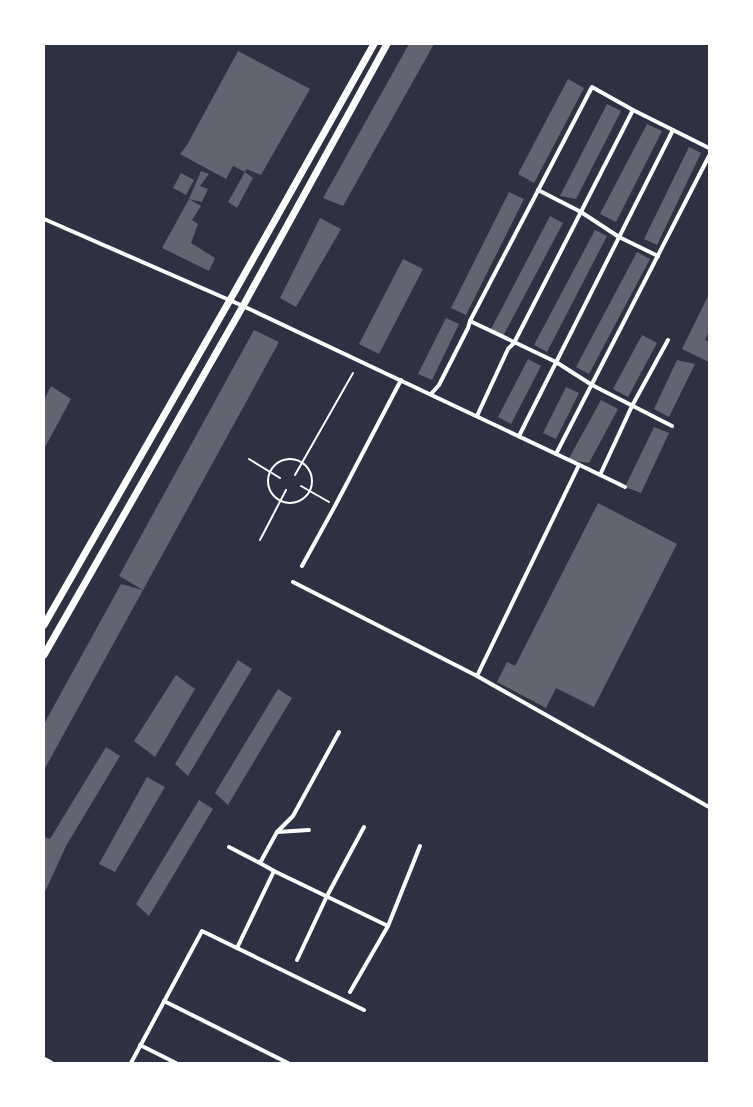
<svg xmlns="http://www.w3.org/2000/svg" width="753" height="1107" viewBox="0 0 753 1107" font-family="Arial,sans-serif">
  <rect width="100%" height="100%" fill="#2d3142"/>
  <g fill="#626471">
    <polygon points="409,44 434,44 343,206 323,198"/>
    <polygon points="238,51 310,89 261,175 246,169 245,172 233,166 226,179 180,154 187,145"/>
    <polygon points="568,79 584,88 534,183 518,174"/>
    <polygon points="607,104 621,111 576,199 560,196"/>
    <polygon points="647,124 662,131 616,222 600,214"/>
    <polygon points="689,147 701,153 657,245 644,239"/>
    <polygon points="201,171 209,174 200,186 208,189 202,202 189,199"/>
    <polygon points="245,172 253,178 237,208 228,202"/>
    <polygon points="181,173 194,180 186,195 173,188"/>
    <polygon points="509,192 524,199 466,315 451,308"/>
    <polygon points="189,199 201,206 192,220 198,224 191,243 215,258 209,271 162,248"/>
    <polygon points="550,216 563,223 502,338 490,331"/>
    <polygon points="320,218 341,229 296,307 280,298"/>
    <polygon points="595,230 607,236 547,352 534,345"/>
    <polygon points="637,252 650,259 589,374 576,367"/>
    <polygon points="403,259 423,269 379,354 359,344"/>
    <polygon points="709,294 709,332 705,340 709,342 709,362 682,349"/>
    <polygon points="446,318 459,324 432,380 418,374"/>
    <polygon points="254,330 279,342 143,590 119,576"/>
    <polygon points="642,335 657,343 628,397 613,389"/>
    <polygon points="528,359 541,366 511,424 498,417"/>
    <polygon points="677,360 695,364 669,417 654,409"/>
    <polygon points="51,386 71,399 44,449 44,400"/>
    <polygon points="566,387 579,393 556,439 543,433"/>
    <polygon points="601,400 618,409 589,463 568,460"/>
    <polygon points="654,427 669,433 641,493 625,487"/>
    <polygon points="598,503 677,544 594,707 556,688 546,708 497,682 507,662 515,666"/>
    <polygon points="121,584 143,590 44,770 44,724"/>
    <polygon points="238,660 252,669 188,776 175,764"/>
    <polygon points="176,675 195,689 155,757 134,741"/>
    <polygon points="278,689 292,698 228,805 215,793"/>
    <polygon points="106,747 120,756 66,846 44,894 44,839 45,837 50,839"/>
    <polygon points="147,777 165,787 115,872 99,864"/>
    <polygon points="199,800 213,809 149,916 136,904"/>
  </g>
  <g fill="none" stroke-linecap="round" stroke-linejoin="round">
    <g stroke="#fff" stroke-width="2">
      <circle cx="290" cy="481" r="22"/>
      <polyline points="249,459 280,478"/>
      <polyline points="295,475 353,373"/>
      <polyline points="301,486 329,502"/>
      <polyline points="260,540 286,490"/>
    </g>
    <g stroke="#fff" stroke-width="4">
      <polyline points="538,190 581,212 619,237 658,256"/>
      <polyline points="44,219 243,306 588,469"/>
      <polyline points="470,321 556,362 592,385 672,426"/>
      <polyline points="431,394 439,385 468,328 470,321 592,87 633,110 709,148"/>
      <polyline points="477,416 508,349 514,343 633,110"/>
      <polyline points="519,436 673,130"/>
      <polyline points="556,454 709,156"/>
      <polyline points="625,487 588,469 600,475 632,406 668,340"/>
      <polyline points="302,566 335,506 401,380"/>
      <polyline points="293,582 477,676 709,807"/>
      <polyline points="477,676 579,465"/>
      <polyline points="277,832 293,816 339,732"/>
      <polyline points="229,847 260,863"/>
      <polyline points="274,871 260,863 277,832 309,830"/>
      <polyline points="388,926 420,846"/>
      <polyline points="237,948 274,871 388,926 350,992"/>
      <polyline points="297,960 327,896 364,827"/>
      <polyline points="164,1001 288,1063"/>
      <polyline points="140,1045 176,1063"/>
      <polyline points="131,1063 202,931 364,1010"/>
    </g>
    <polyline stroke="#fff" stroke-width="6" points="44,1060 50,1063"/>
    <g stroke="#fff" stroke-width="7">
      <polyline points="44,625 230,300 374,44"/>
      <polyline points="44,655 243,306 387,44"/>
    </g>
  </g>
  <rect width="753" height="1107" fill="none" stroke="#ffffff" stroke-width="90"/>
</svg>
